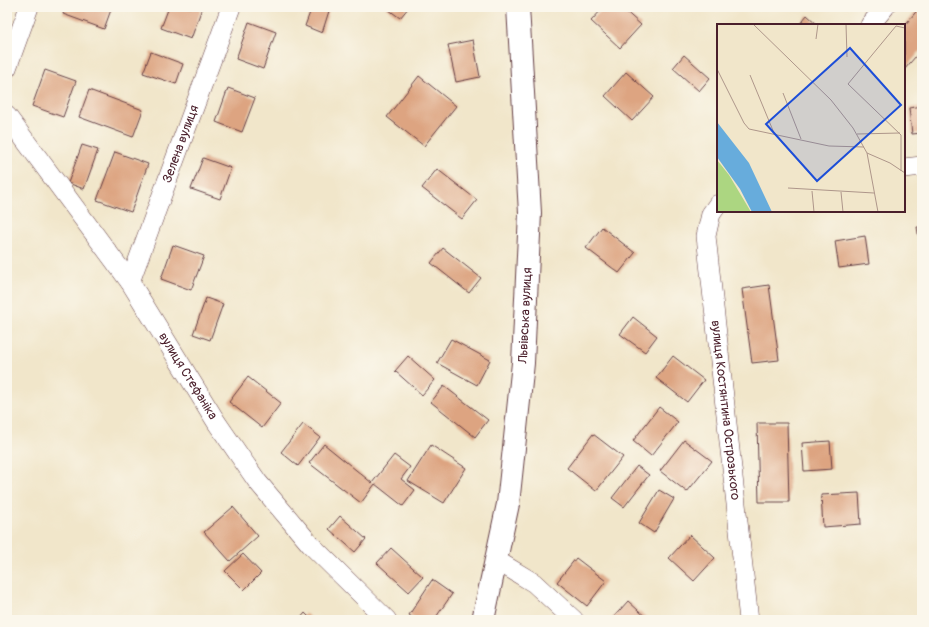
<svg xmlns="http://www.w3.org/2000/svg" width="929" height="627" viewBox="0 0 929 627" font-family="Pangolin,sans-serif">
  <rect width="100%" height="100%" fill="#fbf7ec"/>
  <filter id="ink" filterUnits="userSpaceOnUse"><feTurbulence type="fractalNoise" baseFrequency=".025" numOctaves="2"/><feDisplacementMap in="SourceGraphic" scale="8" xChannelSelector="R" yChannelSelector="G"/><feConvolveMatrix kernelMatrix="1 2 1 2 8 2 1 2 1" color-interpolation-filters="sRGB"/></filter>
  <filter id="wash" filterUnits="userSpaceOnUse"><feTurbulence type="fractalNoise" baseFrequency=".012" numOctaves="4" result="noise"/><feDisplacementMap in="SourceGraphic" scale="16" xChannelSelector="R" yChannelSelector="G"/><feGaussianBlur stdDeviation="0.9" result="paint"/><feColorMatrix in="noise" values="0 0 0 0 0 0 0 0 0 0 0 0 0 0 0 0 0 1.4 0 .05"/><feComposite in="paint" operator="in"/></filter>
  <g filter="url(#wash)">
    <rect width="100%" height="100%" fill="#f1e6ca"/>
    <g id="blocks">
      <g fill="#dda481">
        <polygon points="65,7 112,7 104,29 63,14"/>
        <polygon points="169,7 202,8 191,39 161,28"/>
        <polygon points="312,7 319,7 329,11 322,33 305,26"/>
        <polygon points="385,7 409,7 400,18"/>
        <polygon points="604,7 621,7 641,25 620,48 591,21"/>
        <polygon points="920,7 922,8 922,49 904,70 904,26"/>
        <polygon points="807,15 818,25 799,25"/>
        <polygon points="249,22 276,32 263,69 236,59"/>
        <polygon points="473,40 480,77 456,82 448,45"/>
        <polygon points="151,52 183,64 176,84 143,73"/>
        <polygon points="684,55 710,78 699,91 673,68"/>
        <polygon points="45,70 76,81 63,117 32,106"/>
        <polygon points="626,72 654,97 632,121 605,96"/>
        <polygon points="419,76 456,106 424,146 387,117"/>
        <polygon points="228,88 255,98 242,132 216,122"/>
        <polygon points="89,90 143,110 133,137 79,117"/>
        <polygon points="922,106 922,133 912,134 909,108"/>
        <polygon points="82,145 98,150 84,189 68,183"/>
        <polygon points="115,152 148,164 131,212 97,200"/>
        <polygon points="203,158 231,168 220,199 191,189"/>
        <polygon points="437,169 477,200 462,219 422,188"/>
        <polygon points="602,227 635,253 619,273 586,248"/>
        <polygon points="917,227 922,227 922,252 921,252"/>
        <polygon points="865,236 869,264 839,268 835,241"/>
        <polygon points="173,245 204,256 191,290 161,279"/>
        <polygon points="443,248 481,278 469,293 431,263"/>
        <polygon points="769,285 779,360 752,363 742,289"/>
        <polygon points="206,298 223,304 210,340 193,334"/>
        <polygon points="633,317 657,336 645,352 620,334"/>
        <polygon points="451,339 490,360 477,385 437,363"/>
        <polygon points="408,356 435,380 422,395 395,371"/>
        <polygon points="673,356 704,380 687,402 656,378"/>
        <polygon points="248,377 281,403 262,428 229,402"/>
        <polygon points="444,386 488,420 475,437 431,402"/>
        <polygon points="659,407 678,422 651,456 633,441"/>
        <polygon points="757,423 787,423 789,502 759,502"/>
        <polygon points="303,424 320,437 298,466 281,452"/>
        <polygon points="593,434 623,457 596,491 567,468"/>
        <polygon points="684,440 712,461 687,492 660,471"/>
        <polygon points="830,441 832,469 804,471 802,443"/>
        <polygon points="324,444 372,483 394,455 410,467 401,479 415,490 403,506 375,484 361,503 309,463"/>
        <polygon points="431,445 466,468 444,503 408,481"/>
        <polygon points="637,466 649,475 624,507 612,498"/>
        <polygon points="659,490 674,499 654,533 639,523"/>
        <polygon points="859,493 861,524 823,527 821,495"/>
        <polygon points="233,507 258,536 230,561 204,532"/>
        <polygon points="340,516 366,539 355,552 329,529"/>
        <polygon points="690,535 715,558 694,581 669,558"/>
        <polygon points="391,548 423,577 409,592 377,563"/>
        <polygon points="243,554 261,573 244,590 225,571"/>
        <polygon points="576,558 606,581 587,606 557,582"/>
        <polygon points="432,580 452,594 434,620 416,620 409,615"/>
        <polygon points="628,601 649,620 611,620"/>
        <polygon points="305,613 312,620 299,620"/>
      </g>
    </g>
  </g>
  <g filter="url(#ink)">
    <use href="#blocks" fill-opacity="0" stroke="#633d43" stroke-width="1"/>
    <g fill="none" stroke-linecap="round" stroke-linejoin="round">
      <g stroke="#633d43" stroke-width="20">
        <g id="street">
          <polyline points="870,25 885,7"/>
          <polyline points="7,68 29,7"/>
          <path id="s1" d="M 7,116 L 130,282 L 217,423 L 257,481 L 310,544 L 387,620"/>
          <polyline points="904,168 922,166"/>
          <path id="s2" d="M 718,204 L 711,214 L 706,236 L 749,620"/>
          <path id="s3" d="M 130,282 L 231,7"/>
          <polyline points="496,560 534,583 574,620"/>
        </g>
      </g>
      <g stroke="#633d43" stroke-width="24">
        <g id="secondary">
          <path id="s4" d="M 483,620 L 508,504 L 523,363 L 530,213 L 518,7"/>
        </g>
      </g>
      <use href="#street" stroke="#fff" stroke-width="19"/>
      <use href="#secondary" stroke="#fff" stroke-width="22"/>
    </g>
  </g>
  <g text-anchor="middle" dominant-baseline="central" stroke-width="3" stroke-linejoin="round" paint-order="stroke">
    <g font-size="13" fill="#4a1f2b" stroke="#fbf7ec">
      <text stroke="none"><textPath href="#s3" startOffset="147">Зелена вулиця</textPath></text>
      <text stroke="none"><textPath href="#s4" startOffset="308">Львівська вулиця</textPath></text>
      <text stroke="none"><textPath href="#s1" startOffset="317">вулиця Стефаніка</textPath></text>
      <text stroke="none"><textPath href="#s2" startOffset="210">вулиця Костянтина Острозького</textPath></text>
    </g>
  </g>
  <g transform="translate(717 24)">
    <rect width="188" height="188" fill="#f1e6ca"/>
    <path d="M 0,136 L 12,151 L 34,188 L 0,188 Z" fill="#acd681"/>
    <path d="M 0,98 L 32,139 L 55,188 L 35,188 L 23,165 L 0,133 Z" fill="#67acdc"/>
    <path fill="none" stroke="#ae968a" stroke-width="1" d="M 36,0 L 114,76 L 136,104 L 150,129 L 161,188M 129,0 L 130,33M 99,15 L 101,0M 0,45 L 27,99 L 32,105 L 112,122 L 147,123M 33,51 L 57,109M 66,69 L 84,115M 140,110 L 183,109M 150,129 L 173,139 L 188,149M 184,147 L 184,111 L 131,60 L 179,2 L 188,4M 71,164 L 157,169M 95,167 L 97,188M 124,168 L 126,188"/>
    <path fill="#1d4ed8" fill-opacity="0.15" stroke="#1d4ed8" stroke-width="2" d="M 133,24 L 184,81 L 100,157 L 49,100 Z"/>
    <rect width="188" height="188" fill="none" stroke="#4a1f2b" stroke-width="2"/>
  </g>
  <rect width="929" height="627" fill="none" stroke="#fbf7ec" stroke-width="24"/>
</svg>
